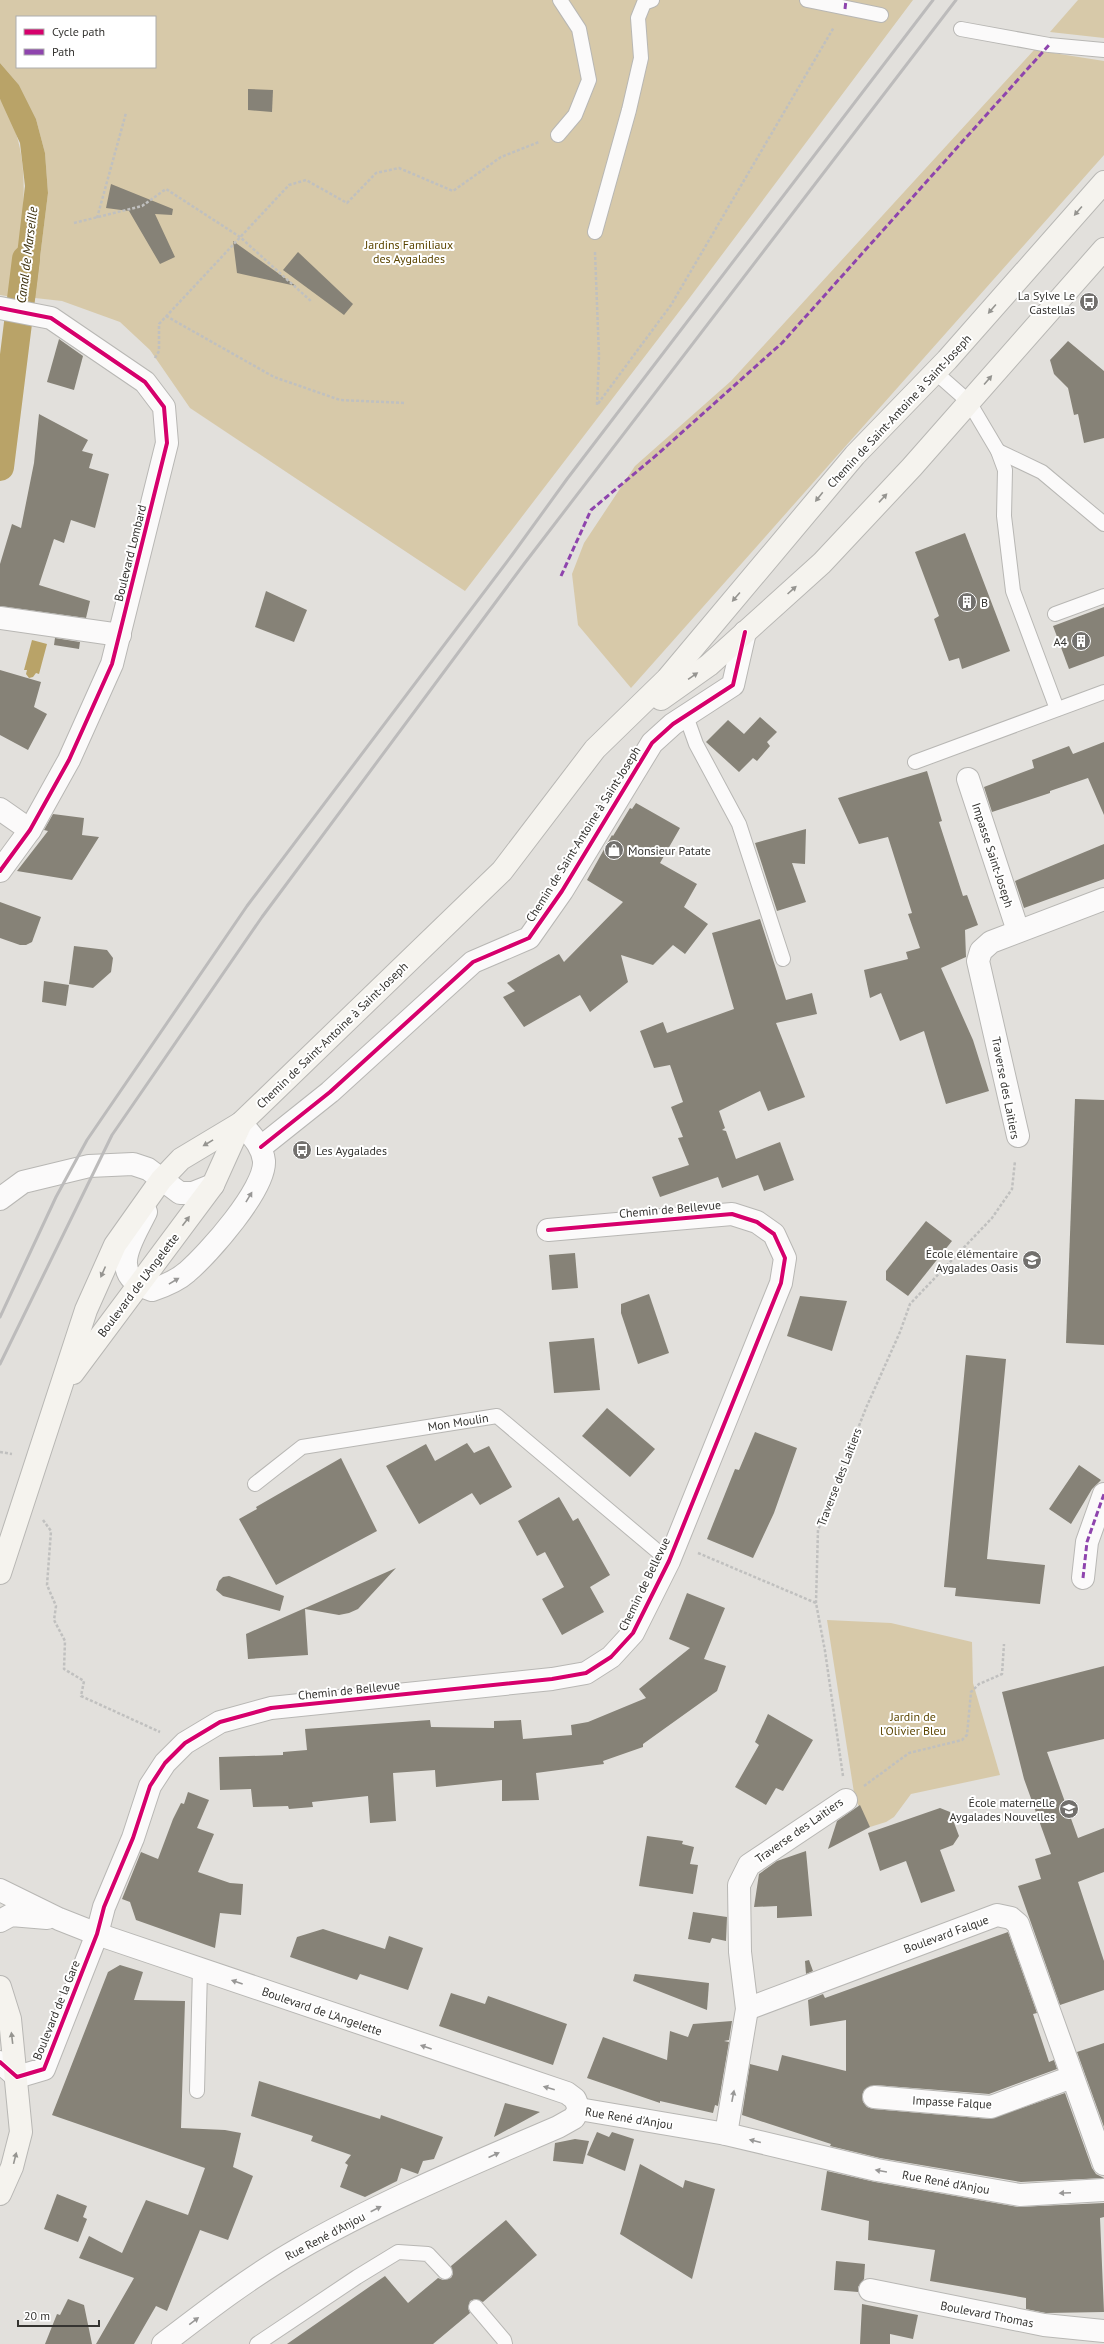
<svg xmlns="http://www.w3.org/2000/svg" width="1104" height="2344" viewBox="0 0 1104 2344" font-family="'PT Sans',sans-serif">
  <rect width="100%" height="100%" fill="#e2e0dc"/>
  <g fill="#d7c9a9" fill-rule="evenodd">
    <path d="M 0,0 L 913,0 L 688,300 L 465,591 L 190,408 L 150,350 L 120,322 L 62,301 L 35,298 L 48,193 L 45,153 L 36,119 L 19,85 L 0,63 ZM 17,17 L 155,17 L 155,67 L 17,67 Z"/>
    <polygon points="1078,0 1104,0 1104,38 1050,32"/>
    <polygon points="1034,50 1104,61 1104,155 631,688 578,625 572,574 584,543 635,466 731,381"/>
    <path d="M 0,99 C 39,159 20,232 12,297 L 0,295 Z"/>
    <polygon points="827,1620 891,1623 972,1642 973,1683 1000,1775 911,1794 894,1817 886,1822 870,1827 855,1799"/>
  </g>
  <g fill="#b9a368">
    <polygon points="0,63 19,85 36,119 45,153 48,193 35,298 12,297 25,186 20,143 0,99"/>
    <polygon points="32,640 47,644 39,674 36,673 33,677 29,678 26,674 27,670 24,670"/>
  </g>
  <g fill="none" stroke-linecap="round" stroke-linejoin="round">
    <polyline stroke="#b9a368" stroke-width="28" points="0,467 26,259"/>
  </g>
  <g fill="#868277">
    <polygon points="248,89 273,90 272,112 248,110"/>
    <polygon points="111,184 173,209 172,215 155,214 175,257 160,264 129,211 106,208"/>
    <polygon points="233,241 296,286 237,273"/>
    <polygon points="298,252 353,304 344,315 283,270"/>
    <polygon points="59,339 83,356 74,390 47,382"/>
    <polygon points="1068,341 1104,371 1104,438 1084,443 1078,414 1074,415 1068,388 1054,374 1050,360"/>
    <polygon points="39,414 88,440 82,451 93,454 89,468 109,474 95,528 71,520 64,543 54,539 39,585 90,601 86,618 0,606 0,564 12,524 21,528 34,463"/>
    <polygon points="965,533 1010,651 962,669 959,658 949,661 934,619 939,616 915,552"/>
    <polygon points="266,591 307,610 294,642 255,627"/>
    <polygon points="1104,607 1104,656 1069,669 1053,626"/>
    <polygon points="55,638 80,642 79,649 54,645"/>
    <polygon points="0,670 41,682 34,707 47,714 28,750 0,735"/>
    <polygon points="760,717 777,732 767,742 770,746 757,761 753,758 739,772 706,742 728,720 744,734"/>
    <polygon points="1104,742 1104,815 1088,778 1050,791 1050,793 992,812 984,787 1034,768 1032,760 1069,746 1073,754"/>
    <polygon points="927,771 942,821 939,822 963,896 967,895 978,925 965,930 966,957 941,968 973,1040 989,1091 946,1104 924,1031 900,1041 881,993 870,998 864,970 908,959 906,952 920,948 908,914 912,913 888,837 859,844 838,798"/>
    <polygon points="636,803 680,828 660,863 697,884 684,907 708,924 685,954 673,945 653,965 621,955 628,982 590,1012 580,995 524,1027 503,997 515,991 507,983 559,954 564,962 623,902 587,880 612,835 613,836 630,808 632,809"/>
    <polygon points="53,814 84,818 82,835 99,837 72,880 17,871 48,831 44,830"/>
    <polygon points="806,829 805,864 792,863 806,902 777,911 755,843"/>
    <polygon points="1104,844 1104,879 1024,908 1015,881"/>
    <polygon points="0,902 41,917 32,942 26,945 20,945 0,938"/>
    <polygon points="760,919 786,1000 812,993 817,1014 776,1023 805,1097 768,1111 760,1091 719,1111 725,1128 722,1130 726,1131 736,1159 780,1142 794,1180 764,1191 758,1175 722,1188 718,1177 660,1197 652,1177 689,1165 678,1138 683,1137 671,1107 683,1102 670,1065 654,1068 640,1031 663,1022 667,1033 734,1009 712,933"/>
    <polygon points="74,946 107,950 113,958 111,972 93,988 69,984"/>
    <polygon points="44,981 69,985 66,1006 42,1002"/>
    <polygon points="1075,1099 1104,1100 1104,1345 1066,1343"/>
    <polygon points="926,1221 952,1241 908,1296 886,1280 886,1271"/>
    <polygon points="575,1253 578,1288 552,1290 549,1255"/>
    <polygon points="649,1294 669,1353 638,1364 621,1313 621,1304"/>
    <polygon points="800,1296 847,1301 832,1351 787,1336"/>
    <polygon points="594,1338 600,1390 554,1393 549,1342"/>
    <polygon points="966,1355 1006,1359 987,1559 1045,1565 1040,1604 955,1596 956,1588 944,1587"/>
    <polygon points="607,1408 655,1449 630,1477 582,1436"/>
    <polygon points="755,1432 797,1448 774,1513 753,1558 707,1539 735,1469 739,1470"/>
    <polygon points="467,1443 474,1453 489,1446 512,1487 480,1505 472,1493 419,1524 386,1466 426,1444 435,1461"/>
    <polygon points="341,1458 377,1531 276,1585 239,1519 257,1509 256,1507"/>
    <polygon points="1079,1465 1101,1480 1092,1489 1071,1524 1049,1509"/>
    <polygon points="559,1497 573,1521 578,1518 610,1575 590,1587 604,1612 562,1635 542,1599 564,1587 545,1552 537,1556 518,1521"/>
    <polygon points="396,1568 358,1609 349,1613 339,1615 305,1609 308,1655 248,1659 246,1634"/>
    <polygon points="229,1576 284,1596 280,1611 223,1596 216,1590 219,1581 223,1577"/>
    <polygon points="687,1593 725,1608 704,1659 726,1666 717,1691 643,1744 643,1747 603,1761 604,1764 536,1773 539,1800 502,1801 502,1780 436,1787 435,1770 393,1773 396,1821 370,1823 368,1796 312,1802 313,1807 289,1809 288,1806 253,1807 251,1789 220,1790 219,1757 283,1755 283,1752 307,1750 305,1729 430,1720 431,1727 494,1728 494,1721 521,1720 523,1739 572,1735 571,1725 588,1722 646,1698 639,1689 690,1648 669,1639"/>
    <polygon points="1104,1666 1104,1739 1047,1752 1078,1838 1104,1828 1104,1872 1078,1882 1104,1961 1104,1990 1060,2005 1018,1886 1041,1879 1035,1859 1051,1854 1024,1779 1002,1692"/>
    <polygon points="768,1714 813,1740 783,1791 776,1788 766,1805 735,1787 759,1745 755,1742"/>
    <polygon points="188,1792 209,1800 197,1828 214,1834 198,1872 230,1883 243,1884 241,1915 220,1913 215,1948 136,1920 130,1902 122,1899 141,1852 158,1859 173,1819 181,1803 184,1804"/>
    <polygon points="860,1805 870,1827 828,1849 837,1821"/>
    <polygon points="940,1808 950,1812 959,1836 953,1845 940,1850 955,1891 921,1903 906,1861 880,1871 868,1833"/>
    <polygon points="647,1836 683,1841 682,1844 694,1847 690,1864 698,1865 693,1894 639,1886"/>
    <polygon points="806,1851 812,1916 777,1918 777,1906 754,1907 759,1874 777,1861"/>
    <polygon points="693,1912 727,1917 726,1941 712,1938 710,1943 688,1939"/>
    <polygon points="323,1929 385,1949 389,1936 423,1948 408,1990 360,1974 357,1980 290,1957 297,1937"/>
    <polygon points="1008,1932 1037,2013 1033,2014 1049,2062 1054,2060 1057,2069 989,2094 875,2085 864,2090 862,2096 863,2102 867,2107 873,2109 990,2119 1065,2093 1092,2168 1096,2174 1104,2178 1021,2182 880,2158 830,2146 831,2144 742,2115 750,2064 778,2071 782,2055 846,2071 846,2020 810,2026 808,2000 823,1994 825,1998"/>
    <polygon points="809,1960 813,1971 806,1974 805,1961"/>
    <polygon points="120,1965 143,1972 134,2000 185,2001 181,2128 225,2130 241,2133 233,2167 253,2176 228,2240 200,2230 167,2311 156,2306 134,2344 96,2344 134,2278 79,2258 89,2236 122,2253 146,2200 188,2215 205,2168 52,2115 108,1972"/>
    <polygon points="635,1974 709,1983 707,2010 633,1981"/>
    <polygon points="451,1993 485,2004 488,1996 567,2024 553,2065 439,2026"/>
    <polygon points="732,2021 729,2040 724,2041 729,2042 718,2106 715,2105 713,2113 660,2101 660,2103 587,2078 603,2037 667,2060 670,2031 688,2037 693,2024"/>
    <polygon points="1104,2043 1104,2127 1077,2052"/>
    <polygon points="259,2081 380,2119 381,2115 443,2137 434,2159 423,2161 418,2174 401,2168 397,2181 365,2197 340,2187 348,2165 345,2163 351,2155 311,2141 313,2136 251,2116"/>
    <polygon points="505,2103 540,2112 494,2137"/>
    <polygon points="597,2132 609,2137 612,2132 634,2139 625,2171 587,2155"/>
    <polygon points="575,2139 589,2141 583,2164 553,2161 555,2143"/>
    <polygon points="640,2164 683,2188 685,2180 715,2189 692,2279 620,2234"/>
    <polygon points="827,2171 875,2182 1018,2207 1104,2203 1104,2217 1100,2218 1104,2312 1046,2313 1026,2309 1026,2298 930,2281 935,2250 868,2240 869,2221 821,2210"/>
    <polygon points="57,2194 87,2206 83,2217 87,2219 78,2242 44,2229"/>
    <polygon points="506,2220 537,2255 483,2302 475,2299 470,2301 468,2308 470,2313 433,2344 287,2344 385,2276 408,2303 438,2278 443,2280 451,2278 453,2274 451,2266"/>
    <polygon points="836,2261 865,2264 864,2279 858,2287 858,2292 834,2290"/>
    <polygon points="68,2299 84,2305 92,2344 45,2344 57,2314 60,2315"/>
    <polygon points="862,2304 918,2315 913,2339 890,2334 890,2344 860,2344"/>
  </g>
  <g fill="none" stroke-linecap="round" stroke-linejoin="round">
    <g stroke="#b8b7b4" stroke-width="16">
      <g id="lane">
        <polyline points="807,0 881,15"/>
        <polyline points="961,29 1049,45 1104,50"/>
        <polyline points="558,135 575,115 589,80 579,29 560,0"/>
        <polyline points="595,232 629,110 641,58 638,18 644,3 652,0"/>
        <polyline points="935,372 969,402 998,451 1005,470 1004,516 1013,591 1057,709"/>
        <polyline points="998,451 1042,472 1104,524"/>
        <polyline points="1055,614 1104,596"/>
        <polyline points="686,716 696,744 739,824 783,959"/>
        <polyline points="915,762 1104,692"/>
        <polyline points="255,1484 302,1447 497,1416 669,1561"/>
        <polyline points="197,2091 200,1969"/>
        <polyline points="476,2307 504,2340 505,2344"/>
        <polyline points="257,2344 357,2277 398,2252 428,2254 445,2272"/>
      </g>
    </g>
    <g stroke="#b8b7b4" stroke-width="24">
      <g id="street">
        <polyline points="0,308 51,318 145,382 164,407 167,443 112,664 69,760 30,830 0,871"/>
        <polyline points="0,618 120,635"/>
        <polyline points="968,779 1018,931"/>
        <polyline points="0,809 30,830"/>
        <polyline points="1018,1136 978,961 981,951 991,942 1104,899"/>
        <polyline points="261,1147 330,1092 473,962 529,938 562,891 652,743 673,724 733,685 745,632"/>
        <polyline points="0,1199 23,1182 89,1166 133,1164 148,1169 180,1193 193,1193 213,1185"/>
        <path d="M 146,1212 C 132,1241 106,1275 152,1290 C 164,1286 177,1281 187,1272 C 208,1254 266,1189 264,1161 C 262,1145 251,1135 241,1123"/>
        <polyline points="1083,1578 1087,1542 1104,1494"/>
        <polyline points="0,1890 59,1919 97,1934 567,2093 575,2099 579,2109"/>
        <polyline points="0,1921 11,1915 47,1918"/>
        <polyline points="747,2009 997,1915 1011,1918 1018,1924 1104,2164"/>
        <polyline points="0,2062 17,2077 44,2069 97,1934 104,1907 133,1838 150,1786 165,1763 185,1743 220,1722 271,1708 552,1679 586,1673 611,1657 633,1633 669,1561 781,1283 785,1258 774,1234 757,1222 732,1214 548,1230"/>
        <polyline points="874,2097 991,2107 1072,2077"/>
        <polyline points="579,2109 726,2134 877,2170 1020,2195 1104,2190"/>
        <polyline points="726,2134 747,2009 740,1952 739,1885 749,1865 846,1800"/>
        <polyline points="870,2290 1044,2325 1104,2331"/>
        <path d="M 163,2344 C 206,2311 250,2277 297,2250 C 380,2202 470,2165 558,2127 L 574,2118 L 579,2109"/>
      </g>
    </g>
    <g stroke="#b8b7b4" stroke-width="24">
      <g id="secondary">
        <polyline points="661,699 709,665 822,563 912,467 1104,249"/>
        <polyline points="73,1373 213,1185 241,1123"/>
        <polyline points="0,1573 86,1310 115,1245 161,1180 181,1159 241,1123 502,871 595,749 667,679 855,455 947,360 1104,182"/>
        <polyline points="0,1987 10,2019 21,2132 12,2167 0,2194"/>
      </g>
    </g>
    <g stroke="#c0c0bf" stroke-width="2.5" stroke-dasharray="3 2" stroke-linecap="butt">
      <polyline points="97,218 126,113"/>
      <polyline points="74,223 142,206 166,189 240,237 312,302"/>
      <polyline points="595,252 599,356 597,405 671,305 834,27"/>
      <polyline points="166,316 274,377 340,400 406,403"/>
      <polyline points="155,358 159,351 159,324 289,185 306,180 347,203 376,173 399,168 453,191 501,157 539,142"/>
      <polyline points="0,1452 12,1454"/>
      <polyline points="43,1520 51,1531 47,1585 56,1606 54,1620 65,1641 64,1669 84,1681 81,1696 160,1732"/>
      <polyline points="698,1553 816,1603"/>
      <polyline points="843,1776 825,1651 816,1603 818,1530 866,1408 900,1332 910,1304 992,1218 1012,1189 1015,1161"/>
      <polyline points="864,1786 909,1753 962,1740 967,1735 971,1692 979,1684 1002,1674 1004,1644"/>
    </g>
    <use href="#lane" stroke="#fbfafa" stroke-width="14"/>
    <use href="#street" stroke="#fbfafa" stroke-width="22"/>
    <use href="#secondary" stroke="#f5f3ee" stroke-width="22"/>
    <g stroke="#bcbbbb" stroke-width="3">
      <polyline points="0,1317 56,1197 87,1140 247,906 512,555 567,479 933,0"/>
      <polyline points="0,1364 112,1135 262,917 524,564 956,0"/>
    </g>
    <g stroke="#8e44ad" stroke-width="3" stroke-dasharray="6 3" stroke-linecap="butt">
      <polyline points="845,9 846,0"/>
      <polyline points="561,576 591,510 659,453 782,343 1049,45"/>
      <polyline points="1083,1578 1087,1542 1104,1494"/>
    </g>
    <g stroke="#fff" stroke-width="6">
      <g id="cycleway">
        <polyline points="0,308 51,318 145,382 164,407 167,443 112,664 69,760 30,830 0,871"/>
        <polyline points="261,1147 330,1092 473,962 529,938 562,891 652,743 673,724 733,685 745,632"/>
        <polyline points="0,2062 17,2077 44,2069 97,1934 104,1907 133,1838 150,1786 165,1763 185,1743 220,1722 271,1708 552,1679 586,1673 611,1657 633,1633 669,1561 781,1283 785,1258 774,1234 757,1222 732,1214 548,1230"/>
      </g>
    </g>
    <use href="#cycleway" stroke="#d6006c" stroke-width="4"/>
  </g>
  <defs><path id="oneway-solid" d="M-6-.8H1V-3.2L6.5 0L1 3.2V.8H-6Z"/></defs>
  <g fill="#959490">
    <use href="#oneway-solid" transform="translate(1078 211) rotate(131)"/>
    <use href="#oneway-solid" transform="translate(992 309) rotate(131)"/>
    <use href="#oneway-solid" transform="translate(988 380) rotate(-49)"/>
    <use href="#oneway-solid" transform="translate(819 497) rotate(129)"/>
    <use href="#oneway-solid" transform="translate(883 498) rotate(-47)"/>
    <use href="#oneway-solid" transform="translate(792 590) rotate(-42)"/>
    <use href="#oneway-solid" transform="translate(736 597) rotate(131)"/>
    <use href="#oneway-solid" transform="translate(693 676) rotate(-35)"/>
    <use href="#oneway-solid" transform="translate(208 1143) rotate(149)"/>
    <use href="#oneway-solid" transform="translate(186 1221) rotate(-53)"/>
    <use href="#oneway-solid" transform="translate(103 1272) rotate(114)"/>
    <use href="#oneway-solid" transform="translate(12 2038) rotate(-97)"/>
    <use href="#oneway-solid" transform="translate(15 2158) rotate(-76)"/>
  </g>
  <g fill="#989796">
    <use href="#oneway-solid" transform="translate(249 1197) rotate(-59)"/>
    <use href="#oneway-solid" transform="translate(174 1281) rotate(-31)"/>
    <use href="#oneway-solid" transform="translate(237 1982) rotate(-161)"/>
    <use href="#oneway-solid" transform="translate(426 2047) rotate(-161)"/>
    <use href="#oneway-solid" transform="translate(549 2088) rotate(-164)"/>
    <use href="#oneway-solid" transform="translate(733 2096) rotate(-79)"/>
    <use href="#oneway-solid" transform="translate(755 2141) rotate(-166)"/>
    <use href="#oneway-solid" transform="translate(494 2155) rotate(-24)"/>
    <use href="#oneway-solid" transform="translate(881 2171) rotate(-170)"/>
    <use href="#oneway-solid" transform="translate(1065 2193) rotate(177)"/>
    <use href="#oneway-solid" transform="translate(376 2209) rotate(-27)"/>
    <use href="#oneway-solid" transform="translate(194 2321) rotate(-37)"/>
  </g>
  <defs>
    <g id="bus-disc" transform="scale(1)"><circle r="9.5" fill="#72706d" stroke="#fff"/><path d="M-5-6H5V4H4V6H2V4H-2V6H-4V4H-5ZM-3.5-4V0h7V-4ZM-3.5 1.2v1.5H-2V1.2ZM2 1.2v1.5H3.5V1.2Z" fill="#fff"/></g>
    <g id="building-disc" transform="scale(1)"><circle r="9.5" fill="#72706d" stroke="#fff"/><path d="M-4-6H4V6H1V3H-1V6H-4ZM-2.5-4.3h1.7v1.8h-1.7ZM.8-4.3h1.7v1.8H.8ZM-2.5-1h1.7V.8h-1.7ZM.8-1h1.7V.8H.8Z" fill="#fff"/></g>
    <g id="shop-disc" transform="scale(1)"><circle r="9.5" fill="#72706d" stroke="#fff"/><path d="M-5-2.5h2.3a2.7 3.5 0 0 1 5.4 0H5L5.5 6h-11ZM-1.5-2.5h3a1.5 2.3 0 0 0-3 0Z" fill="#fff"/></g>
    <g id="school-disc" transform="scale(1)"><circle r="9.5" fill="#72706d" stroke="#fff"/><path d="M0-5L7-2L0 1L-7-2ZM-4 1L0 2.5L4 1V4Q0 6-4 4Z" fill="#fff"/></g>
  </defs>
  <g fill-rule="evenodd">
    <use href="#bus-disc" x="1089" y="302"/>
    <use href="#building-disc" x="967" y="602"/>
    <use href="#building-disc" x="1081" y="641"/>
    <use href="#shop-disc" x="614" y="850"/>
    <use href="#bus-disc" x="302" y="1150"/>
    <use href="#school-disc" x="1032" y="1260"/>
    <use href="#school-disc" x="1069" y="1809"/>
  </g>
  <g text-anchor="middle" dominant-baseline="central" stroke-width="4" stroke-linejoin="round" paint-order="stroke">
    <g font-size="12" fill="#5c4602" stroke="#fff">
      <text x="409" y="244">Jardins Familiaux<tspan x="409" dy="14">des Aygalades</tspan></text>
      <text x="913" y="1716">Jardin de<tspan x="913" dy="14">l'Olivier Bleu</tspan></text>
    </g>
    <g font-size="12" fill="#353431" stroke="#fff" text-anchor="end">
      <text x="1075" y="295">La Sylve Le<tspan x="1075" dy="14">Castellas</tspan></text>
      <text x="981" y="602" text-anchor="start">B</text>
      <text x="1067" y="641">A4</text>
      <text x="628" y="850" text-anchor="start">Monsieur Patate</text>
      <text x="316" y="1150" text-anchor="start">Les Aygalades</text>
      <text x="1018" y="1253">École élémentaire<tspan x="1018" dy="14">Aygalades Oasis</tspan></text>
      <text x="1055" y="1802">École maternelle<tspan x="1055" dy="14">Aygalades Nouvelles</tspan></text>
    </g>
    <g font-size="12" fill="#353431" stroke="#fff">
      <text transform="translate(899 411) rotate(-47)">Chemin de Saint-Antoine à Saint-Joseph</text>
      <text transform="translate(130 553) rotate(-76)">Boulevard Lombard</text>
      <text transform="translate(583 834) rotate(-58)">Chemin de Saint-Antoine à Saint-Joseph</text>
      <text transform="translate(993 855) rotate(72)">Impasse Saint-Joseph</text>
      <text transform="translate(332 1035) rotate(-44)">Chemin de Saint-Antoine à Saint-Joseph</text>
      <text transform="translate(1006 1088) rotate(79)">Traverse des Laitiers</text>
      <text transform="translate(670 1209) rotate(-5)">Chemin de Bellevue</text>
      <text transform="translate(138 1285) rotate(-53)">Boulevard de L'Angelette</text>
      <text transform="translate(458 1422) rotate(-9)">Mon Moulin</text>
      <text transform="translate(839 1477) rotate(-69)">Traverse des Laitiers</text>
      <text transform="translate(644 1584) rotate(-64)">Chemin de Bellevue</text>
      <text transform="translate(349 1690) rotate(-6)">Chemin de Bellevue</text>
      <text transform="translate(799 1830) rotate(-35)">Traverse des Laitiers</text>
      <text transform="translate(946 1934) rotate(-20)">Boulevard Falque</text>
      <text transform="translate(56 2010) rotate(-68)">Boulevard de la Gare</text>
      <text transform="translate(322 2011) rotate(19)">Boulevard de L'Angelette</text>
      <text transform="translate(952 2102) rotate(3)">Impasse Falque</text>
      <text transform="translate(629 2118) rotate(9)">Rue René d'Anjou</text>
      <text transform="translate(946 2182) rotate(10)">Rue René d'Anjou</text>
      <text transform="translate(325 2236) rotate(-28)">Rue René d'Anjou</text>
      <text transform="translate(987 2314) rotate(11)">Boulevard Thomas</text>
    </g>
    <g font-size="13" font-style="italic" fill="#3d300c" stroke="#fff">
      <text transform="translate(27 255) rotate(-83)">Canal de Marseille</text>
    </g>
  </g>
  <rect x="16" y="16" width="140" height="52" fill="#ffffff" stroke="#aeaead"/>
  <rect x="24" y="29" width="20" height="6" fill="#d6006c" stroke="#aeaead"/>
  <text x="52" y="36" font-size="12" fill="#353431">Cycle path</text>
  <rect x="24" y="49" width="20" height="6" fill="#8e44ad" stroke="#aeaead"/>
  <text x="52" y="56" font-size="12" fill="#353431">Path</text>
  <path d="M18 2320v6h81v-6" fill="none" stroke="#353431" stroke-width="2"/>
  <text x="24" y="2320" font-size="12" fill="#353431" stroke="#ffffff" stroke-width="3" paint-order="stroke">20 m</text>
</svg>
